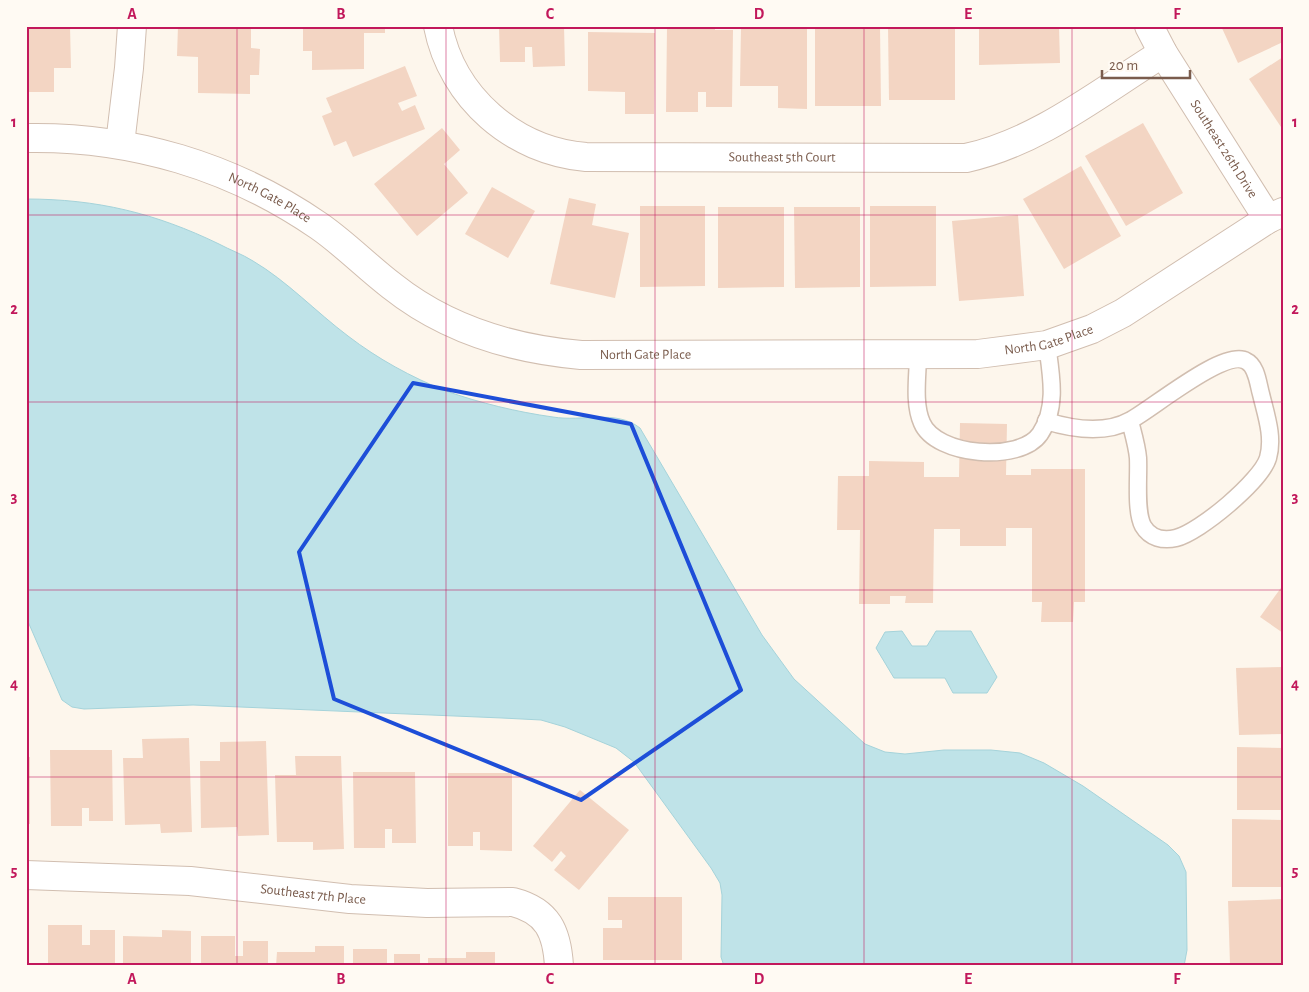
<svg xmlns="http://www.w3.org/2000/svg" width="1309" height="992" viewBox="0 0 1309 992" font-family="'Alegreya Sans',sans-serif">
  <rect width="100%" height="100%" fill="#fdf6ec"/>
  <g fill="#bfe3e8" stroke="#a5d3da">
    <path d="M 26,199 C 97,199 155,213 219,244 C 230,250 242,254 253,261 C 287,281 316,312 348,336 C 378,359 411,377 446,391 C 480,403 517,412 553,417 C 582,422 616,409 640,428 L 762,635 L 794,679 L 865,744 L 885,752 L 905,754 L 944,750 L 991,750 L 1020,753 L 1044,763 L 1083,786 L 1168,845 L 1179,856 L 1186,872 L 1187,950 L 1184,966 L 724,966 L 721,957 L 722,895 L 720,883 L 711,868 L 634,762 L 616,748 L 565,727 L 541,720 L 502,718 L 193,705 L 84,709 L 72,707 L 62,700 L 26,617 Z"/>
    <polygon points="902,631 912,646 927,646 936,631 971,631 997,677 987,693 953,693 945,678 894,678 876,648 885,632"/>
  </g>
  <g fill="#f3d5c3">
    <polygon points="26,26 70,26 71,68 54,68 54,92 26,92"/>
    <polygon points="178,26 251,27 251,48 260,49 259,75 250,75 250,94 198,93 198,57 177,56"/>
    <polygon points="303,26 385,26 385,33 364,33 364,69 312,70 312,51 303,51"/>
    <polygon points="499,26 564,26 565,66 533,67 532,47 525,47 525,62 500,62"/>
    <polygon points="715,26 715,30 733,30 732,107 706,107 706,92 698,92 698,112 666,112 667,27"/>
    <polygon points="815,26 880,26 881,106 815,106"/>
    <polygon points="888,26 955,26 955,100 889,100"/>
    <polygon points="979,26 1059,26 1060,63 979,65"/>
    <polygon points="1221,26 1283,26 1283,42 1238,63"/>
    <polygon points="741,27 807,28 807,109 778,108 778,86 740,86"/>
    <polygon points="588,32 655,33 654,114 625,114 625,92 588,91"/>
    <polygon points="1283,57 1283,130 1249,79"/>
    <polygon points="405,66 417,96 398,103 402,111 415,105 425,129 353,157 346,141 334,146 322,116 332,112 326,98"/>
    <polygon points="1143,123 1183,193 1126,226 1085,156"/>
    <polygon points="442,128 460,150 444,164 468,193 417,236 374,184"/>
    <polygon points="1081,166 1121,236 1064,269 1023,199"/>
    <polygon points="492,187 535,211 508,258 465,234"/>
    <polygon points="569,198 596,204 592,225 629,233 615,298 550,284"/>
    <polygon points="640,206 705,206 705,286 640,287"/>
    <polygon points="870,206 936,206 936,286 870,287"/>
    <polygon points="718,207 784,207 784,287 718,288"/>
    <polygon points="794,207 860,207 860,287 795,288"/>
    <polygon points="1018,215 1024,296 959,301 952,221"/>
    <polygon points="960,423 1007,424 1006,475 1031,475 1031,469 1085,469 1085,602 1074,602 1073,622 1041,622 1042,602 1032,602 1032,528 1006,528 1006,546 960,546 960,529 934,529 933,603 905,603 906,596 890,596 890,604 859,604 860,530 837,530 838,476 869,476 869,461 924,462 924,477 959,477"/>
    <polygon points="1283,585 1283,633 1260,617"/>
    <polygon points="1283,667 1283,734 1239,735 1236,668"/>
    <polygon points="189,738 192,832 161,833 160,824 125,825 123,758 143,758 142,739"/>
    <polygon points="266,741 269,835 238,836 237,827 201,828 200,761 220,761 220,742"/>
    <polygon points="1237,747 1283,748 1281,810 1237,810"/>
    <polygon points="50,750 112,750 113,821 89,821 89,808 82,808 82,826 51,826"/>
    <polygon points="295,756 341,756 344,849 313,850 313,842 277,842 275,775 296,775"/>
    <rect x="26" y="757" width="4" height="67"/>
    <polygon points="353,772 415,772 416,843 392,843 392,829 385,829 385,848 354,848"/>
    <polygon points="448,773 512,773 512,851 480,850 480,832 473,832 473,846 448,846"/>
    <polygon points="580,790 629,830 579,890 554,870 566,856 561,851 552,862 533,846"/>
    <polygon points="1232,819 1283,820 1283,887 1232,887"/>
    <polygon points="608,897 682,897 682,960 603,960 603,928 622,928 622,920 608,920"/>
    <polygon points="1283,899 1283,963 1230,964 1228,901"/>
    <polygon points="48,925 82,925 82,945 90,945 90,930 115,930 115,966 48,966"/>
    <polygon points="162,930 191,931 191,966 123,966 123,936 162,937"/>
    <polygon points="201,936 235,936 235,956 243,956 243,941 268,941 268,966 201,966"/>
    <polygon points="315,946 344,946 344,966 276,966 277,952 315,952"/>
    <rect x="353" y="949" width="34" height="17"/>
    <polygon points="466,952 495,952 495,966 428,966 428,958 466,958"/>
    <rect x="394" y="954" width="26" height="12"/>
  </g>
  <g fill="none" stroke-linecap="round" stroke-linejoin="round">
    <g stroke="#d1beb0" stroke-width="19">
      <g id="service">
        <path d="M 918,354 C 918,375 913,403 922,423 C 936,456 1020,463 1040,434 C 1058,408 1051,374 1047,345"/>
        <path d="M 1046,421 C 1072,429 1106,434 1131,420 C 1152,409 1225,348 1246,361 C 1257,366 1258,384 1261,394 C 1266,415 1274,437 1268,458 C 1261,481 1200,532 1176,538 C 1163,541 1150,538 1143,526 C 1135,511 1139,476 1138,458 C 1137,446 1133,433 1130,421"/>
      </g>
    </g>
    <g stroke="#d1beb0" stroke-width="30">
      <g id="minor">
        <path id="s1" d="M 438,26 C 452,98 514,151 586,157 L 966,158 C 1039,142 1100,92 1163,53"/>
        <path id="s2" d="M 1149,26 L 1163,53 L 1268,219"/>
        <path id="s3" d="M 26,138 C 131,136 232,166 319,226 C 345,244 367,267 392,286 C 446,329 512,349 581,355 L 978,354 L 1047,345 L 1092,329 L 1123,313 L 1268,219 L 1283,212"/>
        <polyline points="120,144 129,68 132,26"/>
        <path id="s4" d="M 26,875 L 190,881 L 350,899 L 427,903 L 513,902 C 548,911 557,932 559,966"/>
      </g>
    </g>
    <use href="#service" stroke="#fff" stroke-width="16"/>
    <use href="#minor" stroke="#fff" stroke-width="28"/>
  </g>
  <path fill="none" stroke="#1d4ed8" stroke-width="4" stroke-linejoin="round" d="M 413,383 L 631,424 L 741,690 L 581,800 L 334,699 L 299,552 Z"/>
  <path fill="none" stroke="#c2185b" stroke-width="1" stroke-opacity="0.55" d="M 237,26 L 237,966M 446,26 L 446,966M 655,26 L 655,966M 864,26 L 864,966M 1072,26 L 1072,966M 26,215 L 1283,215M 26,402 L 1283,402M 26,590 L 1283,590M 26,777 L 1283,777"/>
  <g text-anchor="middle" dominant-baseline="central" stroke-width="4" stroke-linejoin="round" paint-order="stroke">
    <g font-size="14" fill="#7a5c4d" stroke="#fffaf3">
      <text stroke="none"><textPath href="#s2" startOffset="144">Southeast 26th Drive</textPath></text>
      <text stroke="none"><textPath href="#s1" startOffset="408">Southeast 5th Court</textPath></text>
      <text stroke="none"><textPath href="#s3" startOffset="254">North Gate Place</textPath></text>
      <text stroke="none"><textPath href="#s3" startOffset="1079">North Gate Place</textPath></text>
      <text stroke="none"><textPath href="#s3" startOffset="674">North Gate Place</textPath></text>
      <text stroke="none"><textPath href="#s4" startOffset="288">Southeast 7th Place</textPath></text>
    </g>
  </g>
  <rect width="1309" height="992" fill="none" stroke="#fffaf3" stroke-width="55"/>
  <path d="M1102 70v8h88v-8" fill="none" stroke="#7a5c4d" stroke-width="2.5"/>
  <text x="1109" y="70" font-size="15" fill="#7a5c4d" stroke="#fffaf3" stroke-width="4" paint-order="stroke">20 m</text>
  <rect x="28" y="28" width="1254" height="936" fill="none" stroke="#c2185b" stroke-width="2"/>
  <g font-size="16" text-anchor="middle" font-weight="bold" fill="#c2185b">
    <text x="132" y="19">A</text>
    <text x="341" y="19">B</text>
    <text x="550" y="19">C</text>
    <text x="759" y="19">D</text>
    <text x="968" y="19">E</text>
    <text x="1177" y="19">F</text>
    <text x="14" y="127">1</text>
    <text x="1295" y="127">1</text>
    <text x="14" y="314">2</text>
    <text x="1295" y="314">2</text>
    <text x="14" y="502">3</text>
    <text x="1295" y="502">3</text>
    <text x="14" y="689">4</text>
    <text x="1295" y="689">4</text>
    <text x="14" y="876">5</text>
    <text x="1295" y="876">5</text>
    <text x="132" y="984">A</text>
    <text x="341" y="984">B</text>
    <text x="550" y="984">C</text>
    <text x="759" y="984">D</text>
    <text x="968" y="984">E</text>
    <text x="1177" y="984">F</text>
  </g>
</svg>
